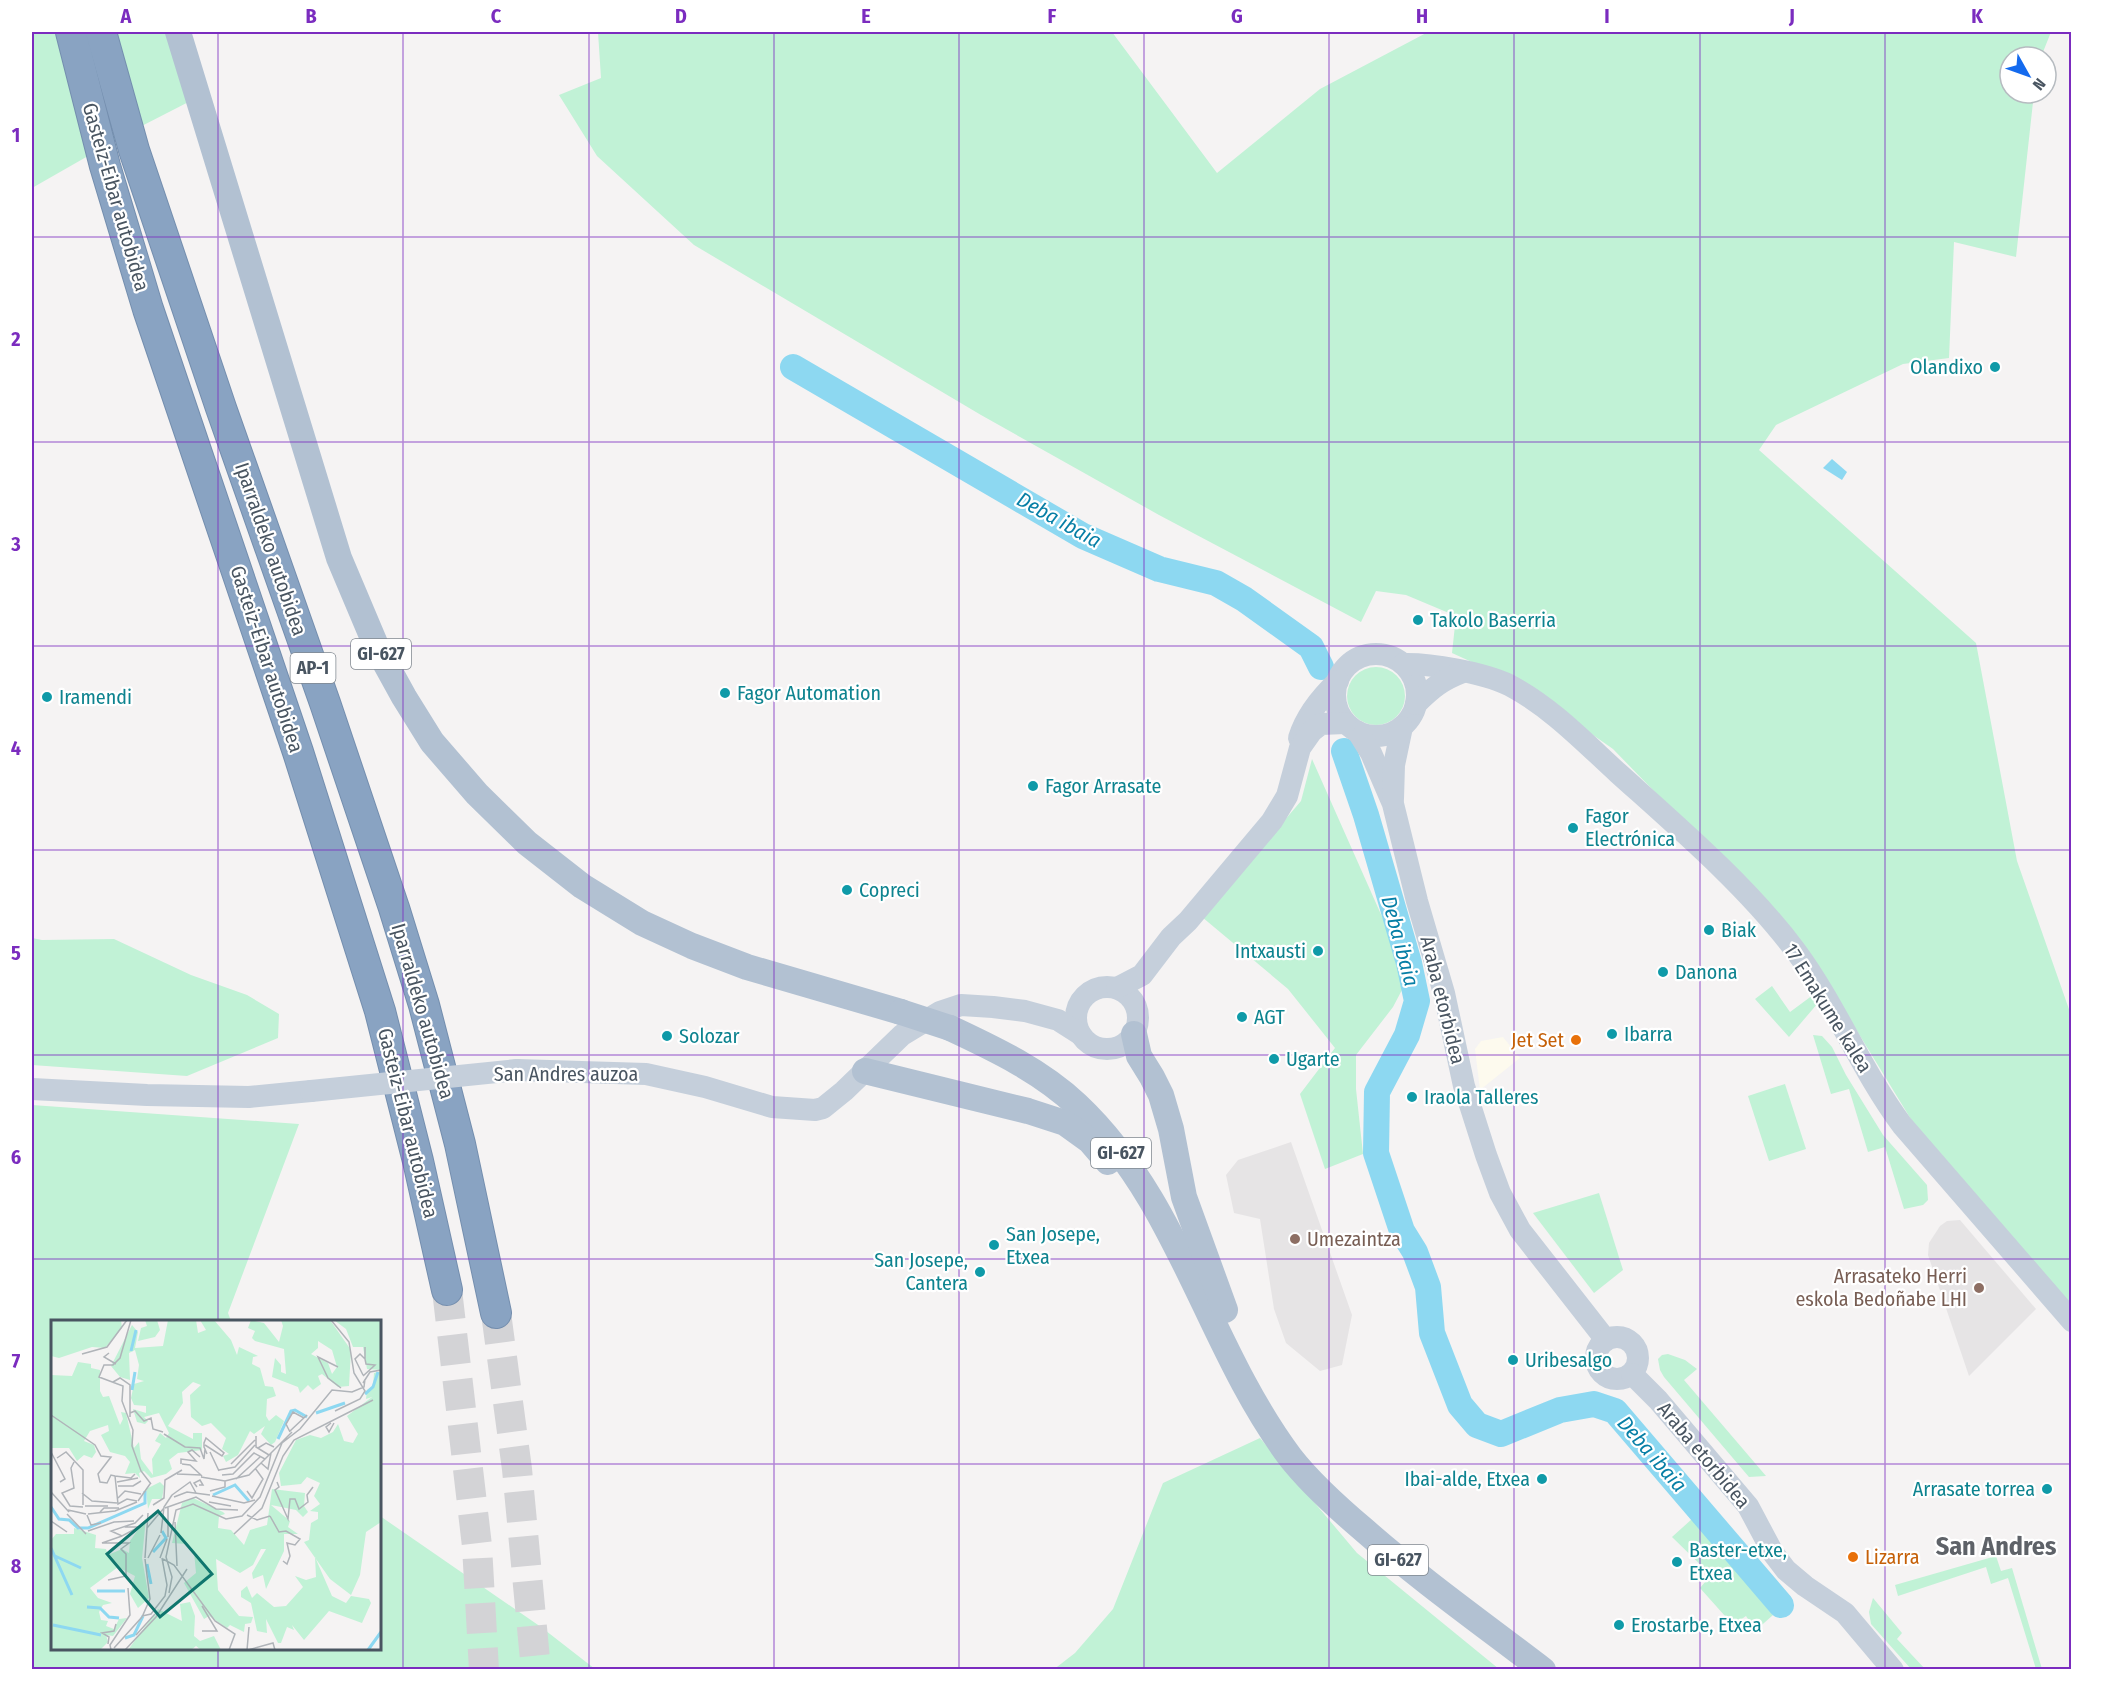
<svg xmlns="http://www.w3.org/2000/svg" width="2103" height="1701" viewBox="0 0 2103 1701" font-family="'Fira Sans Condensed',sans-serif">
  <rect width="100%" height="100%" fill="#f5f3f3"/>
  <polygon fill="#fdfaee" points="1503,1037 1520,1058 1480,1090 1475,1049 1481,1041"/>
  <g fill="#e6e4e5">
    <polygon points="1291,1142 1352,1315 1342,1365 1320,1371 1286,1343 1274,1309 1260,1219 1234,1213 1226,1175 1238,1160"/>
    <polygon points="1960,1220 2036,1309 1969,1376 1928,1255 1929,1243 1940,1226 1947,1221"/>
  </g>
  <g fill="#c1f2d6">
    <polygon points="32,32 177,32 208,92 130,132 32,188"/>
    <polygon points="598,32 1112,32 1217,173 1320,89 1428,32 2051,32 2041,57 2010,57 2010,93 2034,93 2016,257 1954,242 1949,358 1903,364 1776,425 1759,450 1976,643 2017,861 2071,1015 2071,1308 1920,1134 1810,954 1795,936 1613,749 1520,684 1452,653 1456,616 1406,595 1376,591 1361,622 1159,515 981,415 694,245 597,156 559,95 601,78"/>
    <circle cx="1376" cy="696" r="29"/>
    <polygon points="1312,759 1395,946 1403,988 1393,1007 1356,1055 1356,1089 1363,1154 1325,1169 1300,1094 1335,1048 1288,989 1202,917 1301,801"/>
    <polygon points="32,938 42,940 114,939 191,975 247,995 279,1014 278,1038 187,1076 32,1065"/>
    <polygon points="1772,986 1790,1012 1813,995 1818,1003 1789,1037 1755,999"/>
    <polygon points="1813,1035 1822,1036 1832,1047 1846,1075 1883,1135 1927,1185 1928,1200 1923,1205 1904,1209 1885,1147 1868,1152 1849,1089 1831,1094"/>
    <polygon points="1785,1084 1806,1149 1769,1161 1748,1096"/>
    <polygon points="32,1105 299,1124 228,1313 231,1321 52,1322 52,1648 380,1648 380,1516 541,1627 595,1669 32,1669"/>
    <polygon points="1599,1193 1623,1270 1594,1293 1533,1213"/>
    <polygon points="1668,1354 1685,1360 1697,1369 1684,1380 1766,1476 1749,1477 1664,1377 1660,1370 1658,1359 1662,1355"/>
    <polygon points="1260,1438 1357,1553 1499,1669 1053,1670 1075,1653 1113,1609 1163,1483"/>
    <polygon points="1692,1519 1773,1615 1755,1631 1746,1616 1733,1625 1700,1588 1711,1575 1672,1537"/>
    <polygon points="1996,1556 2001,1571 2012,1568 2042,1669 2036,1669 2008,1578 1991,1584 1986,1567 1898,1596 1895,1585"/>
    <polygon points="1873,1598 1902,1633 1897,1639 1925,1669 1911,1669 1871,1624 1869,1612"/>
  </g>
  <polygon fill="#8dd8f1" points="1832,459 1847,472 1842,480 1823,468"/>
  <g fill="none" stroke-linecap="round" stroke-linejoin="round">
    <g stroke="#8dd8f1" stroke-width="26">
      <polyline points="793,367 1083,536 1159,569 1216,583 1244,599 1311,647 1321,667"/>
      <polyline points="1344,751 1366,815 1409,963 1417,1001 1407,1035 1377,1092 1376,1153 1402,1231 1415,1252 1428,1287 1432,1333 1460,1405 1477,1425 1501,1434 1560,1410 1594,1404 1615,1411 1781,1605"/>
    </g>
    <g stroke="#d3d3d6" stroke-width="30" stroke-dasharray="30 15" stroke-linecap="butt">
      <polyline points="447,1290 477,1546 484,1670"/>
      <polyline points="496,1313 517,1469 536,1670"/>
    </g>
    <g stroke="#748eae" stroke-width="32">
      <g id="highway">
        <polyline points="71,32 105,166 148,309 298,752 380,1011 418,1161 447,1290"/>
        <polyline points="101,32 134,150 221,408 325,703 394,908 424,1005 460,1144 496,1313"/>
      </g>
    </g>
    <g stroke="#c5cfdb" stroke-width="22">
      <circle cx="1376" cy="695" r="41"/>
      <path d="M 1403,664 C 1430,663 1484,673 1509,685 C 1551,707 1584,742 1618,773 C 1678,827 1747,886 1795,950 C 1836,1005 1861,1070 1902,1125 L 2072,1321"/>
      <path d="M 1416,704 C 1432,688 1442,680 1463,672"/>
      <polyline points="1358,732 1371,753 1393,804 1417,901 1444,993 1464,1086 1486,1155 1500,1193 1520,1230 1606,1340"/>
      <path d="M 1299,738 C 1306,715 1321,697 1338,681"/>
      <polyline points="1393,799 1394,765 1402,727"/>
      <circle cx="1107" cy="1018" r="31"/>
      <polyline points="1117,988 1142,975 1171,937 1188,921 1272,821 1287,796 1300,748 1312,731 1321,724 1345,723"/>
      <polyline points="517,1070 646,1074 705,1087 772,1107 815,1110 823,1108 844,1091 902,1035 940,1012 961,1005 993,1007 1025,1011 1058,1020 1080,1034"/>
      <polyline points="32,1089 147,1095 249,1097 311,1091"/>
      <circle cx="1617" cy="1358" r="21"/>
      <polyline points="1632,1374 1658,1400 1748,1506 1773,1553 1786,1570 1805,1586 1845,1613 1893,1670"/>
    </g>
    <g stroke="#b2c1d2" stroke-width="26">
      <polyline points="178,32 339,558 377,648 404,697 432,742 477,794 527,843 582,886 642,923 692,946 747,967 901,1012"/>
      <path d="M 950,1028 C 995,1049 1041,1071 1077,1105 C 1180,1202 1207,1346 1290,1457 C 1311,1484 1338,1508 1364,1530 C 1421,1580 1483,1624 1543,1670"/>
      <polyline points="1134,1034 1139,1056 1152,1077 1161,1095 1171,1129 1184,1197 1225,1310"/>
      <polyline points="865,1071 1028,1111 1065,1123 1090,1141 1108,1162"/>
    </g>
    <use href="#highway" stroke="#89a3c2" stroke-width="30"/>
    <polyline stroke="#c5cfdb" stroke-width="22" points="311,1091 517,1070"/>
    <polyline stroke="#b2c1d2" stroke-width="26" points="901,1012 950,1028"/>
  </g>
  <path fill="none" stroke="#7b2cbf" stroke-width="1.5" stroke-opacity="0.55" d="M 218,32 L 218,1322M 403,32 L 403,1670M 589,32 L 589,1670M 774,32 L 774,1670M 959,32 L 959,1670M 1144,32 L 1144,1670M 1329,32 L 1329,1670M 1514,32 L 1514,1670M 1700,32 L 1700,1670M 1885,32 L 1885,1670M 32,237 L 2072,237M 32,442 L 2072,442M 32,646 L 2072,646M 32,850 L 2072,850M 32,1055 L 2072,1055M 32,1259 L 2072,1259M 32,1464 L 52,1464M 380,1464 L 2072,1464M 218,1648 L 218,1670"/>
  <g fill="#0f9aa8" stroke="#fff" stroke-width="2">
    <circle cx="1995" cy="367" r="6"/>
    <circle cx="1418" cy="620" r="6"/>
    <circle cx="725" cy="693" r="6"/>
    <circle cx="47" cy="697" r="6"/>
    <circle cx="1033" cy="786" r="6"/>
    <circle cx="1573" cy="828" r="6"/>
    <circle cx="847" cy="890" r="6"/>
    <circle cx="1709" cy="930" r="6"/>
    <circle cx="1318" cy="951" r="6"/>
    <circle cx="1663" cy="972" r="6"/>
    <circle cx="1242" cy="1017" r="6"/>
    <circle cx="1612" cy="1034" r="6"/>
    <circle cx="667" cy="1036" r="6"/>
    <circle cx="1274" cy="1059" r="6"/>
    <circle cx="1412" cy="1097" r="6"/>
    <circle cx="994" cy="1245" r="6"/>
    <circle cx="980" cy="1272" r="6"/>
    <circle cx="1513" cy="1360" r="6"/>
    <circle cx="1542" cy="1479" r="6"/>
    <circle cx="2047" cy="1489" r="6"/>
    <circle cx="1677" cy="1562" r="6"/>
    <circle cx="1619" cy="1625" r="6"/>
  </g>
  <g fill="#e8710a" stroke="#fff" stroke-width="2">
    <circle cx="1576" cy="1040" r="6"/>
    <circle cx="1853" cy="1557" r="6"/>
  </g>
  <g fill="#8d6e63" stroke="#fff" stroke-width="2">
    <circle cx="1295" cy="1239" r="6"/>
    <circle cx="1979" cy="1288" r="6"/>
  </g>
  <g text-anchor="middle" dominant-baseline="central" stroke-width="4.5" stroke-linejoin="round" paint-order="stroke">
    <g fill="#fff" stroke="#808890" stroke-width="1.5">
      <rect x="351" y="639" width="60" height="30" rx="4.5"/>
      <rect x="290.5" y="653" width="45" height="30" rx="4.5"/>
      <rect x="1091" y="1138" width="60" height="30" rx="4.5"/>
      <rect x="1368" y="1545" width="60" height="30" rx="4.5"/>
    </g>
    <g font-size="18" font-weight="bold" fill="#495561">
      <text x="381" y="654">GI-627</text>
      <text x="313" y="668">AP-1</text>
      <text x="1121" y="1153">GI-627</text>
      <text x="1398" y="1560">GI-627</text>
    </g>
    <g font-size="20" fill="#495561" stroke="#fff">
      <text transform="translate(116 197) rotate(74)">Gasteiz-Eibar autobidea</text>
      <text transform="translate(271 549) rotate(71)">Iparraldeko autobidea</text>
      <text transform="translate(267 659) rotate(72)">Gasteiz-Eibar autobidea</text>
      <text transform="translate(1443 1000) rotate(76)">Araba etorbidea</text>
      <text transform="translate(1828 1008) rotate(58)">17 Emakume kalea</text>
      <text transform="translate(423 1011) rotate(74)">Iparraldeko autobidea</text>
      <text x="566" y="1074">San Andres auzoa</text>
      <text transform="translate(408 1123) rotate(76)">Gasteiz-Eibar autobidea</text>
      <text transform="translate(1704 1455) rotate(50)">Araba etorbidea</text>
    </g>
    <g font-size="20" fill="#0d838f" stroke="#fff" text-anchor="start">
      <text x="1983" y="367" text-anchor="end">Olandixo</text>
      <text x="1430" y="620">Takolo Baserria</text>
      <text x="737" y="693">Fagor Automation</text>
      <text x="59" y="697">Iramendi</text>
      <text x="1045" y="786">Fagor Arrasate</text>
      <text x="1585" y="816">Fagor<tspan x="1585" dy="23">Electrónica</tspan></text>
      <text x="859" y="890">Copreci</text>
      <text x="1721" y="930">Biak</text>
      <text x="1306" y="951" text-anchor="end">Intxausti</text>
      <text x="1675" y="972">Danona</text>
      <text x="1254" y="1017">AGT</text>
      <text x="1624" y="1034">Ibarra</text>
      <text x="679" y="1036">Solozar</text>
      <text x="1286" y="1059">Ugarte</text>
      <text x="1424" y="1097">Iraola Talleres</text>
      <text x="1006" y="1234">San Josepe,<tspan x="1006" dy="23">Etxea</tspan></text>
      <text x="968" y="1260" text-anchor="end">San Josepe,<tspan x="968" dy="23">Cantera</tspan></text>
      <text x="1525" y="1360">Uribesalgo</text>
      <text x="1530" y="1479" text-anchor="end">Ibai-alde, Etxea</text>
      <text x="2035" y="1489" text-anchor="end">Arrasate torrea</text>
      <text x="1689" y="1550">Baster-etxe,<tspan x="1689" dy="23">Etxea</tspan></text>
      <text x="1631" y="1625">Erostarbe, Etxea</text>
    </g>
    <g font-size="20" fill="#c56008" stroke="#fff" text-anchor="end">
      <text x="1564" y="1040">Jet Set</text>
      <text x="1865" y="1557" text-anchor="start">Lizarra</text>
    </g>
    <g font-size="20" fill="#785e54" stroke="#fff" text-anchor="start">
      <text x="1307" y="1239">Umezaintza</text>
      <text x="1967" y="1276" text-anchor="end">Arrasateko Herri<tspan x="1967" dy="23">eskola Bedoñabe LHI</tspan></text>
    </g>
    <g font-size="21" font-style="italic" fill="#077fa6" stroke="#fff">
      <text transform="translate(1059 520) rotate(29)">Deba ibaia</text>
      <text transform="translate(1400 941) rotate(75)">Deba ibaia</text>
      <text transform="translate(1652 1454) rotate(49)">Deba ibaia</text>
    </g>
    <g font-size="26" font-weight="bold" fill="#5e6268" stroke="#fff">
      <text x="1996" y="1546">San Andres</text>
    </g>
  </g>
  <g transform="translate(51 1320)">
    <rect width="330" height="330" fill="#f5f3f3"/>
    <path d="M 0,0 L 70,0 L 71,8 L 54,28 L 41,27 L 8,38 L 0,36 ZM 94,0 L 106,0 L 109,10 L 104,17 L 87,21 L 90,8 L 96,6 ZM 117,0 L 145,0 L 147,13 L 155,10 L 149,0 L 163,0 L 180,20 L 186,35 L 188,27 L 207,36 L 202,37 L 201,44 L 209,48 L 214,66 L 222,67 L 225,76 L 216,79 L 215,96 L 218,101 L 225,95 L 233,101 L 224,122 L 220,125 L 210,114 L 214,106 L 203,114 L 199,111 L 187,135 L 175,142 L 172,136 L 178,134 L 171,129 L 175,118 L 160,103 L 151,106 L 140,97 L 139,75 L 150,65 L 142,62 L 131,72 L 132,83 L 117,106 L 142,119 L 142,113 L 151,113 L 151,130 L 127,133 L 118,140 L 121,149 L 115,154 L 100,158 L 93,151 L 88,153 L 89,158 L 84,153 L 74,154 L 79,142 L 74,136 L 59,132 L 50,115 L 58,111 L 57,105 L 39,111 L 33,121 L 43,125 L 45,132 L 41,138 L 33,135 L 26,141 L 18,128 L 0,128 L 0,55 L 21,56 L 27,42 L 40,44 L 40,48 L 49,50 L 49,71 L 52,77 L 58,76 L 69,105 L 72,99 L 70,92 L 75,93 L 83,128 L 88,122 L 90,139 L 102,155 L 101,139 L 110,124 L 104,121 L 109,113 L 115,118 L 118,113 L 108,93 L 93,97 L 97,101 L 94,104 L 86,102 L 82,89 L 95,93 L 95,86 L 83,85 L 80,78 L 83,64 L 93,61 L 86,59 L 88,45 L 84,30 L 78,33 L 79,60 L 69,57 L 60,46 L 81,5 L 87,12 L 84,28 L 112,26 ZM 200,0 L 213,3 L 228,22 L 232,6 L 230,0 L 279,0 L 300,30 L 298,66 L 287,67 L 271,54 L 267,56 L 270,64 L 262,70 L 257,65 L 249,73 L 247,67 L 221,57 L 224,38 L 230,45 L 230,52 L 235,54 L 233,29 L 204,21 L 201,18 L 204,11 L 197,8 ZM 267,21 L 281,30 L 286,47 L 281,54 L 277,43 L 260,34 L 267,28 ZM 283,0 L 330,0 L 330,50 L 316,49 L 312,27 L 302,27 L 295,9 ZM 330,51 L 330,202 L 315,212 L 309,255 L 300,275 L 279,259 L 253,222 L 258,220 L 260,203 L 267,199 L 267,192 L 259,191 L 269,184 L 263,176 L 269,163 L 256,157 L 250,164 L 230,166 L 228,153 L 245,120 L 259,115 L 270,118 L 282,112 L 287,104 L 293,121 L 302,123 L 307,114 L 296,96 L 321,77 L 315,79 L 316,70 L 322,66 L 323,53 ZM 109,162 L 113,166 L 111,179 L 101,179 L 97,189 L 95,169 ZM 221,169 L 254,173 L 253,186 L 257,192 L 252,197 L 245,190 L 220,185 L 239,201 L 237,207 L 247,214 L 233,214 L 233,231 L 215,269 L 212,255 L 202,259 L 201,253 L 215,229 L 210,229 L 202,245 L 189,253 L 165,239 L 167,270 L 188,296 L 202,297 L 200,303 L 194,304 L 193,312 L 179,305 L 176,308 L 158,296 L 153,299 L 133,263 L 145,253 L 143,232 L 136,224 L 121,223 L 131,183 L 142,178 L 172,192 L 174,194 L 168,196 L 167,208 L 180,210 L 193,225 L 199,210 L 216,205 ZM 95,198 L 91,238 L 98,278 L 87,288 L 79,274 L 84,256 L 67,247 L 39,268 L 47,278 L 61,283 L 52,285 L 48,292 L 50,300 L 57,301 L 55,306 L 63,309 L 68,299 L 76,298 L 62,316 L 55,315 L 57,322 L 49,330 L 0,330 L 0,220 L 5,214 L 23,214 L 23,208 L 45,215 L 44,228 L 55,229 L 57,235 L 71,229 L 78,233 L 79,221 ZM 264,237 L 281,276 L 295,283 L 300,276 L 318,279 L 320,283 L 311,303 L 278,291 L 253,320 L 241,305 L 243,310 L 236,307 L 230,323 L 227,323 L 215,299 L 216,313 L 206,311 L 200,283 L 190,277 L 190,271 L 196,266 L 201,278 L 206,273 L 223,287 L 235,286 L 252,267 L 244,256 L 255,260 L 265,257 ZM 139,282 L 144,296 L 143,316 L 149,321 L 163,316 L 170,330 L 150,330 L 145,326 L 140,330 L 77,330 L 107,289 L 131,301 L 129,284 Z" fill="#c1f2d6" fill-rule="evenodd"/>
    <path fill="none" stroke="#8dd8f1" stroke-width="3" d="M 80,31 L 85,10M 81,70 L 84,52M 314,74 L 322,67 L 327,52M 265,93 L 294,83M 227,119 L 240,91 L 244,90 L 256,97M 162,175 L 184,165 L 198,181M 0,187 L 8,199 L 18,200 L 27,208 L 37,208 L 94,183 L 94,171M 0,228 L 21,275M 102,232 L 115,218 L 111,211M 4,236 L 30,248M 96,244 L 100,264M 46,271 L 74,271M 36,287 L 49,288 L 58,297 L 68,298M 2,305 L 50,315M 74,318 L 83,315 L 92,296M 317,330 L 330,312"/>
    <path fill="none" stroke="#b0b4b9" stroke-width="1.5" d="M 80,0 L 69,38 L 62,45 L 53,45 L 48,57 L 72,66 L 71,81 L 82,110 L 81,126 L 90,151 L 100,164M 280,0 L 298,22 L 303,53 L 314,71 L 309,79 L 284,91M 58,33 L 53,37 L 65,44M 31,34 L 56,27 L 76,0M 287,47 L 267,37 L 277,58 L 290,68M 312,55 L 304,39 L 309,34 L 314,39 L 314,27M 312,56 L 324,45 L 315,44 L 314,39M 62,62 L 69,58 L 79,65 L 79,97M 312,63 L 319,52 L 330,50M 79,93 L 84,91 L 93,101 L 100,98 L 102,109 L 112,112M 0,95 L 44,125 L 50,136 L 60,137 L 47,154 L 49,162 L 56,163 L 60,155 L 64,156M 280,103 L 275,107 L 278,112 L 283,103M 239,111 L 256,95M 239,112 L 235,104 L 242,92 L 253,98M 113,114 L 134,127 L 149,128 L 153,139 L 154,129 L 156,134M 205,116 L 205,127 L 218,135M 154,125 L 171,136 L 173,133 L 155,118 L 153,123 L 153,127 L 154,129M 207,128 L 215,123 L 223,127M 0,132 L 14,159 L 9,162M 159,132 L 168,151M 6,138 L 15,132 L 32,150 L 32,185M 23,142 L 20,148 L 23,168 L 11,173 L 19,186 L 32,187M 210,143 L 217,149 L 220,133M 130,144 L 130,139 L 145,141 L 137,132 L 141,130 L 149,137M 131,144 L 139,145 L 151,156M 180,144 L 204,120M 168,150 L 184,147 L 204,125M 126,154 L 150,155M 171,155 L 182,154 L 203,133 L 214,139M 64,156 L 67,184 L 76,179 L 86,181M 64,156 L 80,158 L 84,154M 150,157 L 174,161 L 198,155 L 241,112M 185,159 L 209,137M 66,162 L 87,158M 226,162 L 228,167 L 224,170 L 237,199 L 239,179 L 244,179 L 248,189 L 257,182 L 256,175 L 262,167M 67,166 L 82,166 L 90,161M 146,167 L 143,163 L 149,160 L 152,165 L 148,165M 159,171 L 174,167 L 174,161M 196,171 L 201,178 L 212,159 L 204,148M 0,172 L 18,192M 31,173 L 41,181 L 66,183M 121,175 L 139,162 L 145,173M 161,176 L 193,183 L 204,180M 123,177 L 136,172 L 159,175M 67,178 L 74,171 L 90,174M 87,181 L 99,164M 158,182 L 180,186M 102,185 L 113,178 L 114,160 L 131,150M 34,186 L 57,186M 117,187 L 117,217M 114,188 L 145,177 L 165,189 L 187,190M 17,190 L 35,194M 49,192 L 53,188 L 68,188M 16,194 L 35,214M 37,194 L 64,191 L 86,182M 36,195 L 40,205 L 50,203M 196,195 L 206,200 L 219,196M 219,196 L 228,212 L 235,211 L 249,219 L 244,225 L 236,223 L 239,236 L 236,244 L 232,241M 0,201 L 16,212M 124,202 L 126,246M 74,207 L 88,207 L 71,216 L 60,211 L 84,203 L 92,195M 96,208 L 113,188M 37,211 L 63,202 L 83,201M 110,213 L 113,187 L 121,175M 183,214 L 211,188 L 232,136 L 243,120 L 322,80M 94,238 L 97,193M 97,238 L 109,215M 109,238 L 116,219M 112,239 L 123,245 L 164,301 L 184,314 L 178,330M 57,260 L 75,256 L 75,234 L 70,229 L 78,223 L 51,223 L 71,216M 118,273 L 121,257 L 115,237 L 125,190 L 142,184 L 175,199 L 191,196 L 209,177 L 231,123 L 249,109 L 281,70 L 301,72 L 313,67 L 314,59M 91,296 L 100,294 L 114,276 L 116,265 L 111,238M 151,311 L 166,311 L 151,286M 85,315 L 104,294M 57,324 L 58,317 L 51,313 L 63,311 L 65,304M 63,328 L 91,297 L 99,279 L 94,239M 66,330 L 60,330 L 59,325 L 79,295 L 77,268M 74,330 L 105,297 L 136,249M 196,330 L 198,307M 197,330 L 222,323 L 224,330"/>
    <path fill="#0f766e" fill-opacity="0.15" stroke="#0f766e" stroke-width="3" d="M 107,191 L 161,254 L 109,297 L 56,234 Z"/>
    <rect width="330" height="330" fill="none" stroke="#495561" stroke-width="3"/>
  </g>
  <rect width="2103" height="1701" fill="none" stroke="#ffffff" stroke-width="66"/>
  <g transform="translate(2028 75) rotate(130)"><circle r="28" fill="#ffffff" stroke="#b6bbc0" stroke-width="1.5"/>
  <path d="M0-4.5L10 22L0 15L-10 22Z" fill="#146aee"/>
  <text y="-9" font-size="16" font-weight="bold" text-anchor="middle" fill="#495561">N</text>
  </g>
  <rect x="33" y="33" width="2037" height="1635" fill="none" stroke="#7b2cbf" stroke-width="2"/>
  <g font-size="20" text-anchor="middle" font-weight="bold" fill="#7b2cbf">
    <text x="126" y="23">A</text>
    <text x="311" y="23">B</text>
    <text x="496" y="23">C</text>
    <text x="681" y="23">D</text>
    <text x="866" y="23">E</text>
    <text x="1052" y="23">F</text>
    <text x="1237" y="23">G</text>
    <text x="1422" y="23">H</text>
    <text x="1607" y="23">I</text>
    <text x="1792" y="23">J</text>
    <text x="1977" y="23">K</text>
    <text x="16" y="142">1</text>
    <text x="16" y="346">2</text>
    <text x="16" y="551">3</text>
    <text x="16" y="755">4</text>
    <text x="16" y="960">5</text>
    <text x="16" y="1164">6</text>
    <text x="16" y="1368">7</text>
    <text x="16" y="1573">8</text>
  </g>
</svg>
